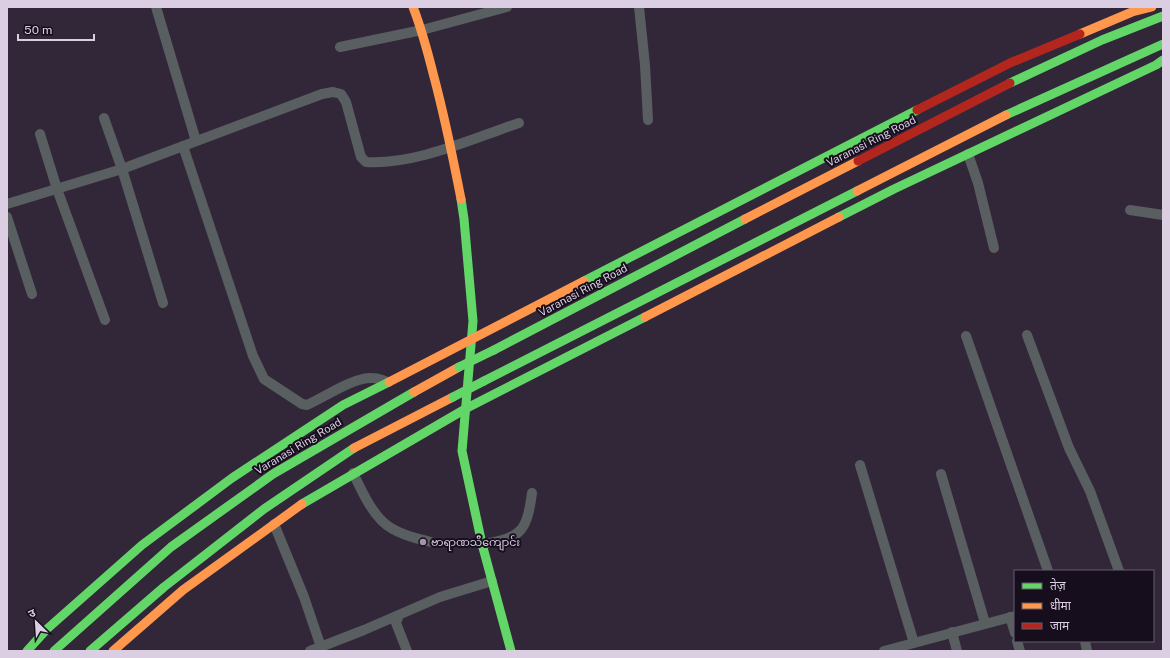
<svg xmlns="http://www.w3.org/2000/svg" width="1170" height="658" viewBox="0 0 1170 658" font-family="'Public Sans','Noto Sans Devanagari','Noto Sans Myanmar',sans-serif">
  <rect width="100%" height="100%" fill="#322739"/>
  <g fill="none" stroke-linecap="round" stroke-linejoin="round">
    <g stroke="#595e61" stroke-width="10">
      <polyline points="156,7 196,141"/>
      <polyline points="639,7 645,65 648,120"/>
      <polyline points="340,47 422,30 507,7"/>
      <polyline points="104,118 122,169 163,303"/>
      <polyline points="40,134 57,189 105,320"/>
      <path d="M 183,146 L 253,356 L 264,379 L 302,404 L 307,405 C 325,397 354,377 372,378 C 377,378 383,380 387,382"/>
      <polyline points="968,154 978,183 994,248"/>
      <path d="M 7,204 L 122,169 L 322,94 L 333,92 L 341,94 L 346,102 L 361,157 L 366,162 C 416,165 471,139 519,123"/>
      <polyline points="1130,210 1163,215"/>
      <polyline points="7,217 32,294"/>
      <polyline points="1027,335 1069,448 1090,491 1119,571"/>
      <polyline points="966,336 1048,571"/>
      <polyline points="860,465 914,643"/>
      <path d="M 353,473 C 361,489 369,508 382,521 C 394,533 414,538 431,542"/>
      <polyline points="941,474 985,623"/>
      <polyline points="274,524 304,597 321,647"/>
      <path d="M 482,544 C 522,539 527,530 532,493"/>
      <polyline points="399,615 396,623 407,651"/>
      <polyline points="1010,617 1015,633"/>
      <polyline points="952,632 957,651"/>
      <polyline points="1017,641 1020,651"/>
      <polyline points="1085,641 1087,651"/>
      <polyline points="310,651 364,630 440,597 492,581"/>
      <polyline points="884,651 1015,616"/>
    </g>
    <g stroke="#63d668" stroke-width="9">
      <polyline points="1010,83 1102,40 1163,16"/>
      <polyline points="1006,115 1163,44"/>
      <polyline points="461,199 464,219 473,321 462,451 482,544 511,651"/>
      <polyline points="839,217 894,189 1156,65 1163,60"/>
      <polyline points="584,281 917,110"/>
      <polyline points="494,350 745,219"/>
      <polyline points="484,381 857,191"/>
      <polyline points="302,504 467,408 645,317"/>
      <polyline points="27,651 47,629 142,545 232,478 343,405 389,382"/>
      <polyline points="54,651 171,547 273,474 414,392"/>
      <polyline points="90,651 164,587 264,509 354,448"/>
    </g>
    <g stroke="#ff974d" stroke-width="9">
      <path d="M 413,7 C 422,30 428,53 434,77 C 445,118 453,158 461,199"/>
      <polyline points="1080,34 1132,12 1152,7"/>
      <polyline points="857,191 1006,115"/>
      <polyline points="745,219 858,161"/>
      <polyline points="645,317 839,217"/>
      <polyline points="389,382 584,281"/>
      <polyline points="414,392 459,367"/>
      <polyline points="354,448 453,397"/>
      <polyline points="113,651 183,590 302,504"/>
    </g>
    <g stroke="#b3261e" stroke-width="9">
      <polyline points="917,110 1010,63 1080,34"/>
      <polyline points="858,161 1010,83"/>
    </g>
    <g stroke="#63d668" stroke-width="9">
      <polyline points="459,367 494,350"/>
      <polyline points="453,397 484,381"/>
    </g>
  </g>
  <circle fill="#a094a8" stroke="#170e1d" stroke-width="1.5" cx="423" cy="542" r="4"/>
  <g text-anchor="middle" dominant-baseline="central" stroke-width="4" stroke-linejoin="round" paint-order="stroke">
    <g font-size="11" fill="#dbcee3" stroke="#170e1d">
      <text transform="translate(871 141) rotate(-27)">Varanasi Ring Road</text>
      <text transform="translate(583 290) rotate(-28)">Varanasi Ring Road</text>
      <text transform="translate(298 446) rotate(-31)">Varanasi Ring Road</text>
    </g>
    <g font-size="11" fill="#dbcee3" stroke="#170e1d" text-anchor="start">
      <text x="431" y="542">ဗာရာဏသီကျောင်း</text>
    </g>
  </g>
  <rect width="1170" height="658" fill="none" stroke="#dbcee3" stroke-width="16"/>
  <rect x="1014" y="570" width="140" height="72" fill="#170e1d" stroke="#655b6c"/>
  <rect x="1022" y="583" width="20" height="6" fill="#63d668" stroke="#655b6c"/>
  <text x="1050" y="590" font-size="12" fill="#dbcee3">तेज़</text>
  <rect x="1022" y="603" width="20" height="6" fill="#ff974d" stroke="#655b6c"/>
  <text x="1050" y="610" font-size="12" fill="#dbcee3">धीमा</text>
  <rect x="1022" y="623" width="20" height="6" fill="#b3261e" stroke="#655b6c"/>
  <text x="1050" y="630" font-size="12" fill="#dbcee3">जाम</text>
  <g transform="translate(36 622) rotate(335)" stroke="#170e1d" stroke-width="3" paint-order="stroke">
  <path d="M0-3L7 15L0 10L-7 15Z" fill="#dbcee3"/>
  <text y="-6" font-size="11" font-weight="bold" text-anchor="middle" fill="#dbcee3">उ</text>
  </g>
  <path d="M18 34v6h76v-6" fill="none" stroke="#dbcee3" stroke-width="2"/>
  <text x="24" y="34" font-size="12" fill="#dbcee3" stroke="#170e1d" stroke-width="3" paint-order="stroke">50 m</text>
</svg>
